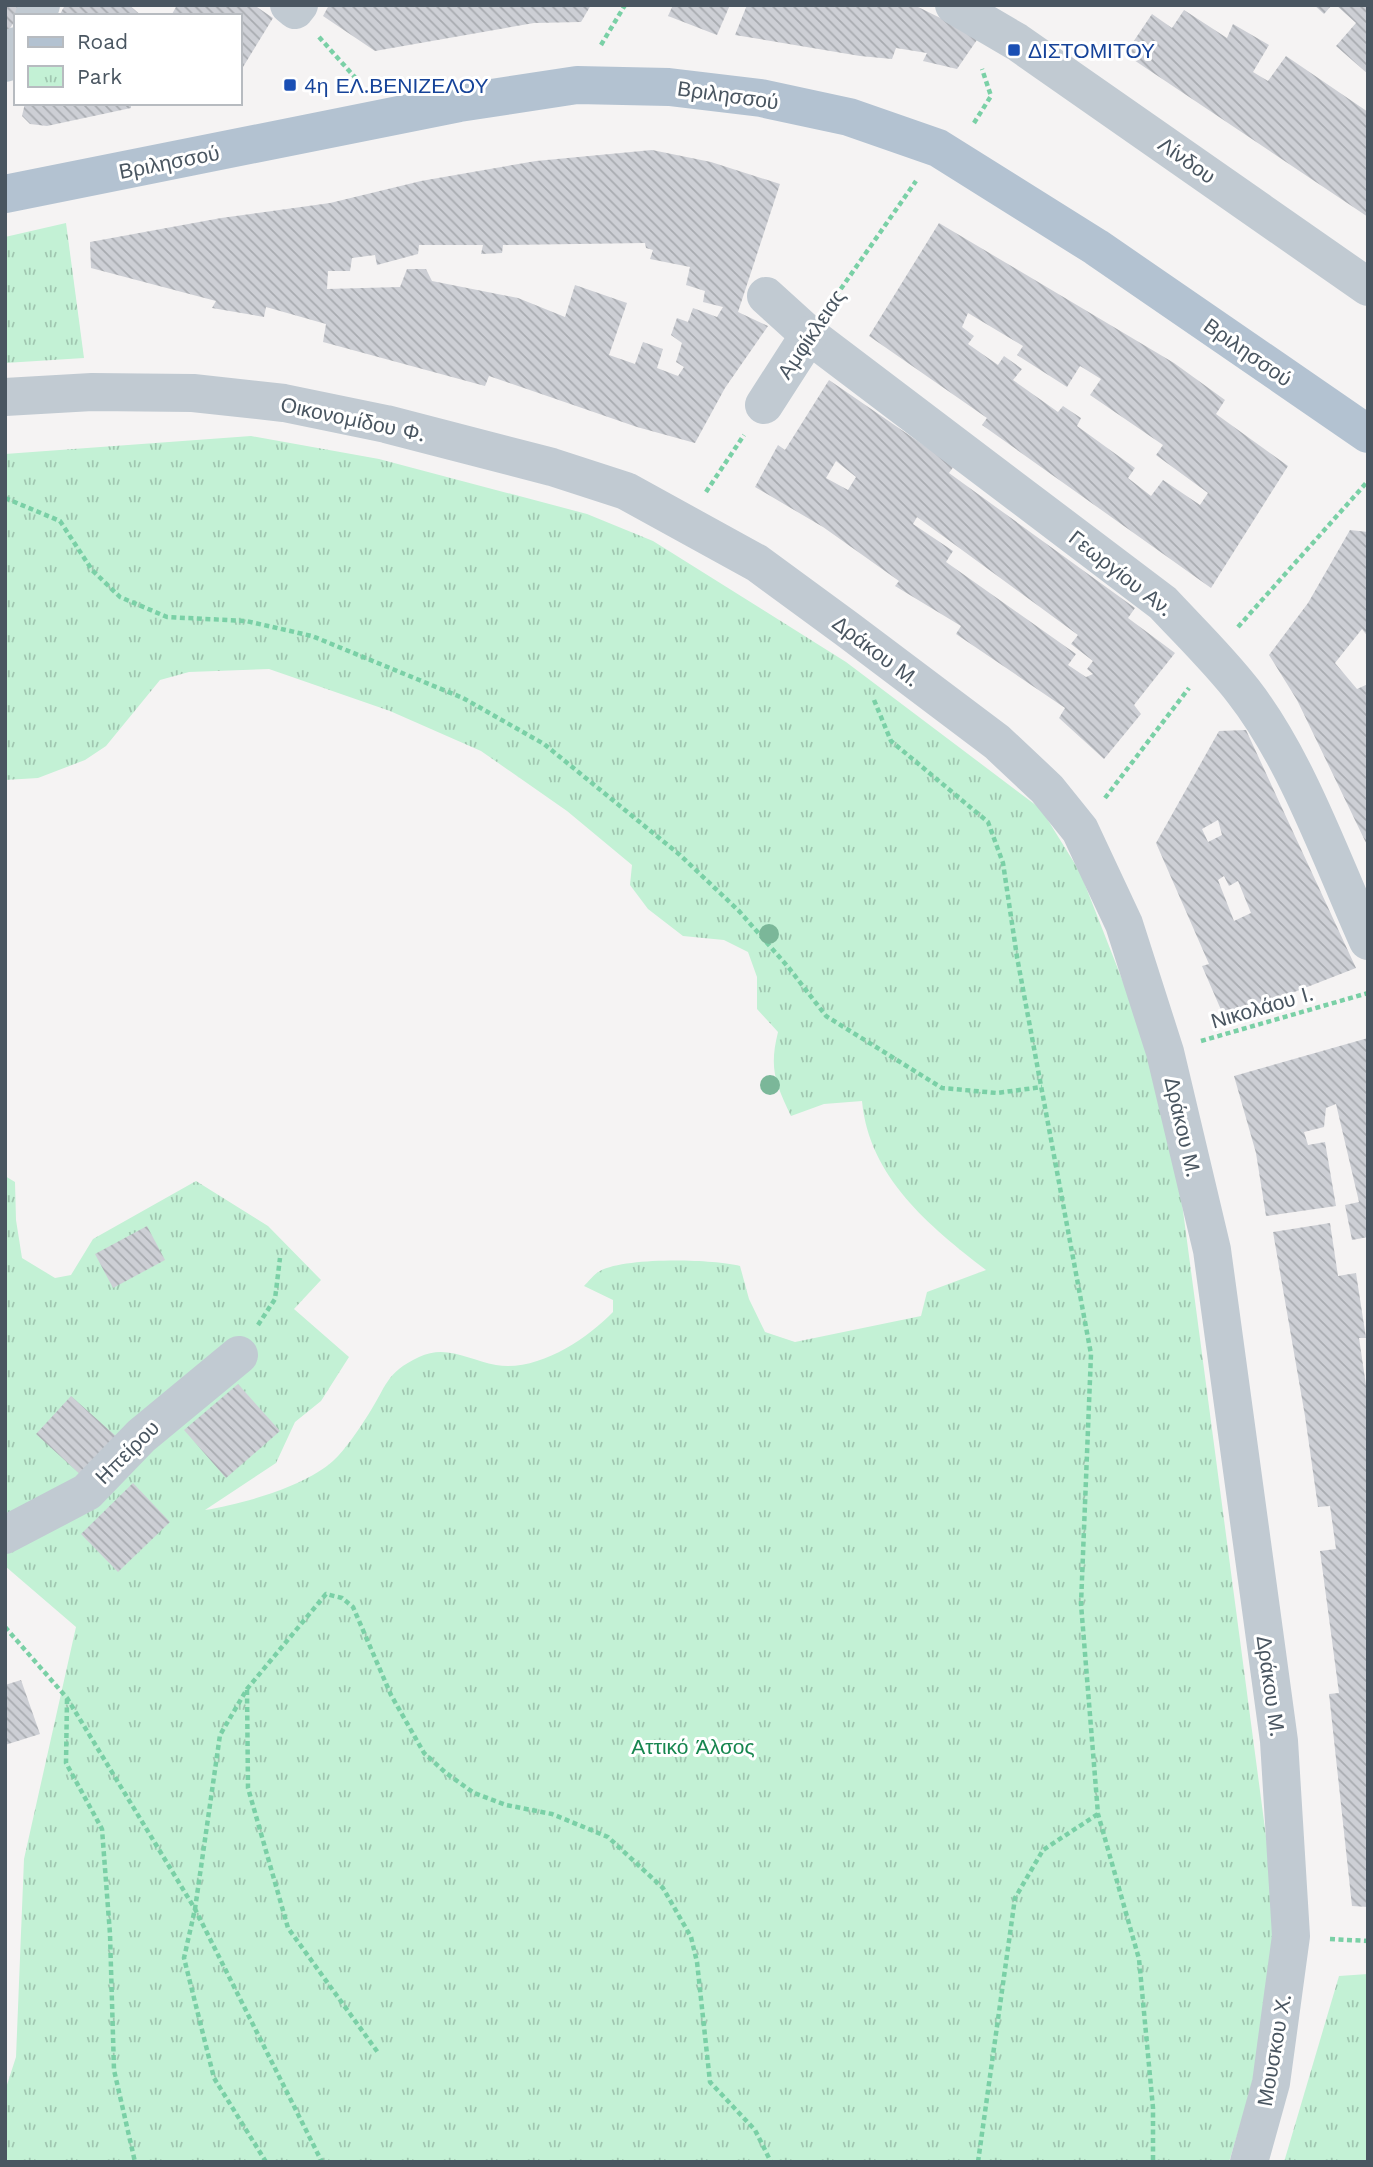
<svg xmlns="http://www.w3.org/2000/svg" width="1373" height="2167" viewBox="0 0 1373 2167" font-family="'Work Sans',sans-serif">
  <defs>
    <pattern id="park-tufts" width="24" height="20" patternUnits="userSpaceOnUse" patternTransform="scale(1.75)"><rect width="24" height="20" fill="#c3f1d5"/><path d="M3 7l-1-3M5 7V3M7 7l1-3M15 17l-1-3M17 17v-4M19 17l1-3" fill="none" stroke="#a0c6b0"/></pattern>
    <pattern id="building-back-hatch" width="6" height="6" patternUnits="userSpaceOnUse" patternTransform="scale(1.75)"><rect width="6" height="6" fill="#cdcfd5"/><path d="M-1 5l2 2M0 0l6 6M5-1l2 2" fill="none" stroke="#a8abb0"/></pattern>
  </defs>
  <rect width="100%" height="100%" fill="#f5f3f3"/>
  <g fill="url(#park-tufts)">
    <polygon points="66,223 84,358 5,363 5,237"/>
    <path d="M 251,436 L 379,459 L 587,514 L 653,541 L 846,662 L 1041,809 L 1080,872 L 1145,1038 L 1178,1173 L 1275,1904 L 1267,1999 L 1251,2089 L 1229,2162 L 5,2162 L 5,2091 L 16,2057 L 24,1859 L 76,1627 L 5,1566 L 5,1176 L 15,1182 L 16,1220 L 22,1258 L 55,1278 L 71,1275 L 93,1239 L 196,1181 L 268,1226 L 321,1280 L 294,1309 L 349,1357 L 321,1401 L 295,1422 L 276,1463 L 205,1510 C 242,1504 304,1487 333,1461 C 346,1449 359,1429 368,1415 C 387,1386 385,1373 419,1357 C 446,1344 469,1360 496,1365 C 537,1372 586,1340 613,1312 L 613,1300 L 584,1286 C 588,1282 594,1274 600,1271 C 626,1257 711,1259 740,1266 L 749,1299 L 765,1332 L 795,1342 L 921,1316 L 927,1292 L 986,1270 C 929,1226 869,1177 862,1101 L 824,1104 L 791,1116 C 775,1082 769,1068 778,1032 L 757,1009 L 757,977 L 748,952 L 724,940 L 683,936 L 648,909 L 630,885 L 632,865 L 567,811 L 481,751 L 390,711 L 269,669 L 189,672 L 160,680 L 106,746 L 85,760 L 38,778 L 5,780 L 5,454 Z"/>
    <polygon points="1368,1974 1368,2162 1284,2162 1339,1976"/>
  </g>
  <g fill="url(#building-back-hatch)" fill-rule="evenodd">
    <polygon points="5,5 25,5 5,36"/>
    <polygon points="65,5 129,5 142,16 59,16"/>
    <polygon points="177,5 254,5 273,18 240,72 240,16 171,16"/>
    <polygon points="329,5 591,5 581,22 534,23 375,51 323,16"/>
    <polygon points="673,5 730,5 717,35 668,16"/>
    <polygon points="747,5 914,5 979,37 957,69 923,61 927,53 896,48 892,59 860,56 735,35"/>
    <polygon points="1314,5 1332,5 1324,14"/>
    <polygon points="1336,5 1368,5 1368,74 1336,46 1356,23"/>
    <polygon points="1184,10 1227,38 1233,24 1269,45 1253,72 1268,81 1286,56 1368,112 1368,217 1125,54 1152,14 1172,28"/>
    <polygon points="25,103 131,103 131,108 47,126 30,124 22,116"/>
    <path d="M 652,150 L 711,162 L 780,184 L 738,312 L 768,326 L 725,388 L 695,443 L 637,427 L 489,376 L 485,386 L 323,342 L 326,324 L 266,307 L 264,317 L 212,308 L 216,301 L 91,268 L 90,242 L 221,218 L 330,203 L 421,181 L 536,161 ZM 645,243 L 646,248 L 653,250 L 650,259 L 690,267 L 686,285 L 705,291 L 703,302 L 723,307 L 717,317 L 693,308 L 688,322 L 677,318 L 671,335 L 682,343 L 676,362 L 684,367 L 678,376 L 657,368 L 663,349 L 643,342 L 635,364 L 609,355 L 627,303 L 575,285 L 565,317 L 518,298 L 432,281 L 426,269 L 407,269 L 400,287 L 327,289 L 328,271 L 350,271 L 352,258 L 375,255 L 377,265 L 418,254 L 419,245 L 483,245 L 481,254 L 502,253 L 503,245 Z"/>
    <path d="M 939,223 L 1174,363 L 1225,400 L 1216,414 L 1288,466 L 1211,588 L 982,425 L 987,418 L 869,336 ZM 968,313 L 1023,346 L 1017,355 L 1067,387 L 1080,366 L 1101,379 L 1090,395 L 1163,445 L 1156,455 L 1208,493 L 1200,505 L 1163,480 L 1151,496 L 1128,478 L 1135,468 L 1077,426 L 1081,418 L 1063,406 L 1058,412 L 1013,380 L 1022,369 L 1004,356 L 998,365 L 968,344 L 974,336 L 962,327 Z"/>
    <path d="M 829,380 L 954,466 L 949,473 L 1135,608 L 1128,618 L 1175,653 L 1134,705 L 1141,714 L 1104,759 L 1059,718 L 1065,708 L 956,634 L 961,626 L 895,586 L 899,581 L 823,527 L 755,487 L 778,445 L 785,450 ZM 836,461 L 856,477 L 848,490 L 826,478 ZM 917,517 L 1078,635 L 1071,644 L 1093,661 L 1087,669 L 1093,674 L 1086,677 L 1068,665 L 1076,654 L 946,562 L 953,551 L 913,524 Z"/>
    <polygon points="1350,530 1368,532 1368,637 1362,629 1335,663 1357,689 1368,684 1368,847 1297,700 1269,655 1308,603"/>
    <path d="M 1246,730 L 1356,968 L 1225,1019 L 1202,966 L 1209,964 L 1156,843 L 1219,731 ZM 1218,820 L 1222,835 L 1208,842 L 1202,829 ZM 1224,876 L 1229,886 L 1238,881 L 1251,913 L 1234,921 L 1218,880 Z"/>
    <polygon points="1368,1038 1368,1237 1352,1240 1345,1205 1359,1202 1336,1104 1326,1108 1324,1127 1304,1132 1308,1145 1325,1142 1336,1206 1266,1216 1256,1153 1234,1076"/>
    <polygon points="1330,1223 1338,1276 1356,1273 1366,1338 1359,1338 1368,1399 1368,1907 1352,1906 1329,1694 1339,1693 1320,1551 1336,1549 1330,1506 1318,1507 1305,1416 1273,1232"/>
    <polygon points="147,1226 165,1260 113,1288 95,1254"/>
    <polygon points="238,1384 280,1431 226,1478 184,1430"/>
    <polygon points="71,1396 118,1438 83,1477 36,1434"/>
    <polygon points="133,1483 170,1522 118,1572 81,1534"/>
    <polygon points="21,1680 40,1734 5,1745 5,1685"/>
  </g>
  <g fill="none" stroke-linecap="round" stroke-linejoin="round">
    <g stroke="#7ad0a6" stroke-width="4.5" stroke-dasharray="5 3.5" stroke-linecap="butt">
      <polyline points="319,37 360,83"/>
      <polyline points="601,45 625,5"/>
      <polyline points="974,123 991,96 982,69"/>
      <polyline points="831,303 916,181"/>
      <polyline points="706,492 744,435"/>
      <polyline points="5,498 60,521 92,570 120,597 167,617 246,621 312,636 463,698 544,744 680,855 739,911 789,968 826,1016 942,1088 997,1093 1042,1087"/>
      <polyline points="1238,627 1368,481"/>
      <polyline points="874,700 891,741 988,822 1003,863 1017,957 1091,1354 1081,1604 1098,1814 1139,1959 1153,2108 1153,2162"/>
      <polyline points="1105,798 1189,688"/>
      <polyline points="1201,1041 1368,993"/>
      <polyline points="258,1325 275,1299 280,1258"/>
      <polyline points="5,1627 67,1698 195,1909 322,2162"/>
      <polyline points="247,1690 248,1788 288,1928 379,2054"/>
      <polyline points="67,1699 66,1763 102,1829 110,1934 114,2070 135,2162"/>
      <polyline points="1330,1939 1368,1941"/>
      <polyline points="266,2162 214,2078 184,1958 195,1909 220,1735 247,1689 326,1594 342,1598 353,1607 391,1695 424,1753 446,1773 474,1793 506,1805 552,1814 608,1837 663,1888 691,1937 697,1962 710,2082 755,2130 771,2162"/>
      <polyline points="978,2162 1015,1898 1043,1850 1098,1814"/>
    </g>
    <g stroke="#c1cad2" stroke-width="38">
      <polyline points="289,5 295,10 299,5"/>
      <polyline points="954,5 1017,42 1368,287"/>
      <polyline points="34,16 41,5"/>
      <polyline points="5,63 16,46"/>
      <path d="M 766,296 L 809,335 L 1163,603 C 1190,632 1219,660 1243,691 C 1297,760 1332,861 1368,941"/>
      <polyline points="5,397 92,392 193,393 284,403 386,424 552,467 626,491 757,563 847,629 997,742 1047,789 1080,830 1124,924 1165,1052 1212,1250 1279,1741 1291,1936 1271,2083 1249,2162"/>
      <polyline points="764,405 809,335"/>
      <polyline points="5,1535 87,1492 141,1436 239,1355"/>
    </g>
    <polyline stroke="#b3c2d1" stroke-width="38" points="5,194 459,103 577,85 669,87 761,98 849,117 938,148 1096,247 1368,434"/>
  </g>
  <g fill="#7bb799">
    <circle cx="769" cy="934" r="10"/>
    <circle cx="770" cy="1085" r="10"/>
  </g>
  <g fill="#1a4fb4" stroke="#fff" stroke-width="2.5">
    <rect x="1007" y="43" width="14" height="14" rx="3.5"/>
    <rect x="283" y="78" width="14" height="14" rx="3.5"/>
  </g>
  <g text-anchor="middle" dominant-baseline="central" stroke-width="6" stroke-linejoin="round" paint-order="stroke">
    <g font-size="21" fill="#164399" stroke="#fff" text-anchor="start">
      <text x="1028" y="50">ΔΙΣΤΟΜΙΤΟΥ</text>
      <text x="304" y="85">4η ΕΛ.ΒΕΝΙΖΕΛΟΥ</text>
    </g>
    <g font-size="21" fill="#4a5661" stroke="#fff">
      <text transform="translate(728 95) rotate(8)">Βριλησσού</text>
      <text transform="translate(1187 160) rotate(35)">Λίνδου</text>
      <text transform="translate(169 162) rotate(-11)">Βριλησσού</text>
      <text transform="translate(811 334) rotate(-56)">Αμφίκλειας</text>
      <text transform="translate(1248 352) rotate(35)">Βριλησσού</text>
      <text transform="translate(353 419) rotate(12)">Οικονομίδου Φ.</text>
      <text transform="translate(1121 573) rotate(38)">Γεωργίου Αν.</text>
      <text transform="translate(876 651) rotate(37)">Δράκου Μ.</text>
      <text transform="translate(1262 1007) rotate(-16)">Νικολάου Ι.</text>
      <text transform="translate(1183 1127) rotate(77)">Δράκου Μ.</text>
      <text transform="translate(127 1452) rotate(-45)">Ηπείρου</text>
      <text transform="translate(1271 1686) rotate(82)">Δράκου Μ.</text>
      <text transform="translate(1274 2050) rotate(-80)">Μουσκου Χ.</text>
    </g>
    <g font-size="21" fill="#17864f" stroke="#fff">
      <text x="693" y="1746">Αττικό Άλσος</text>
    </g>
  </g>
  <rect width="1373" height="2167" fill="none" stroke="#4a5661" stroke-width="14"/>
  <rect x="14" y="14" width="228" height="91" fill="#ffffff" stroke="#b7bbc0" stroke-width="2"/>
  <rect x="28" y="37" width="35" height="10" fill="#b3c2d1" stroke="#b7bbc0" stroke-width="2"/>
  <text x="77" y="49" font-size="21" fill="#4a5661">Road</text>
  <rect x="28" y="66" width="35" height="21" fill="url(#park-tufts)" stroke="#b7bbc0" stroke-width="2"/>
  <text x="77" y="84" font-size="21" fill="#4a5661">Park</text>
</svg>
